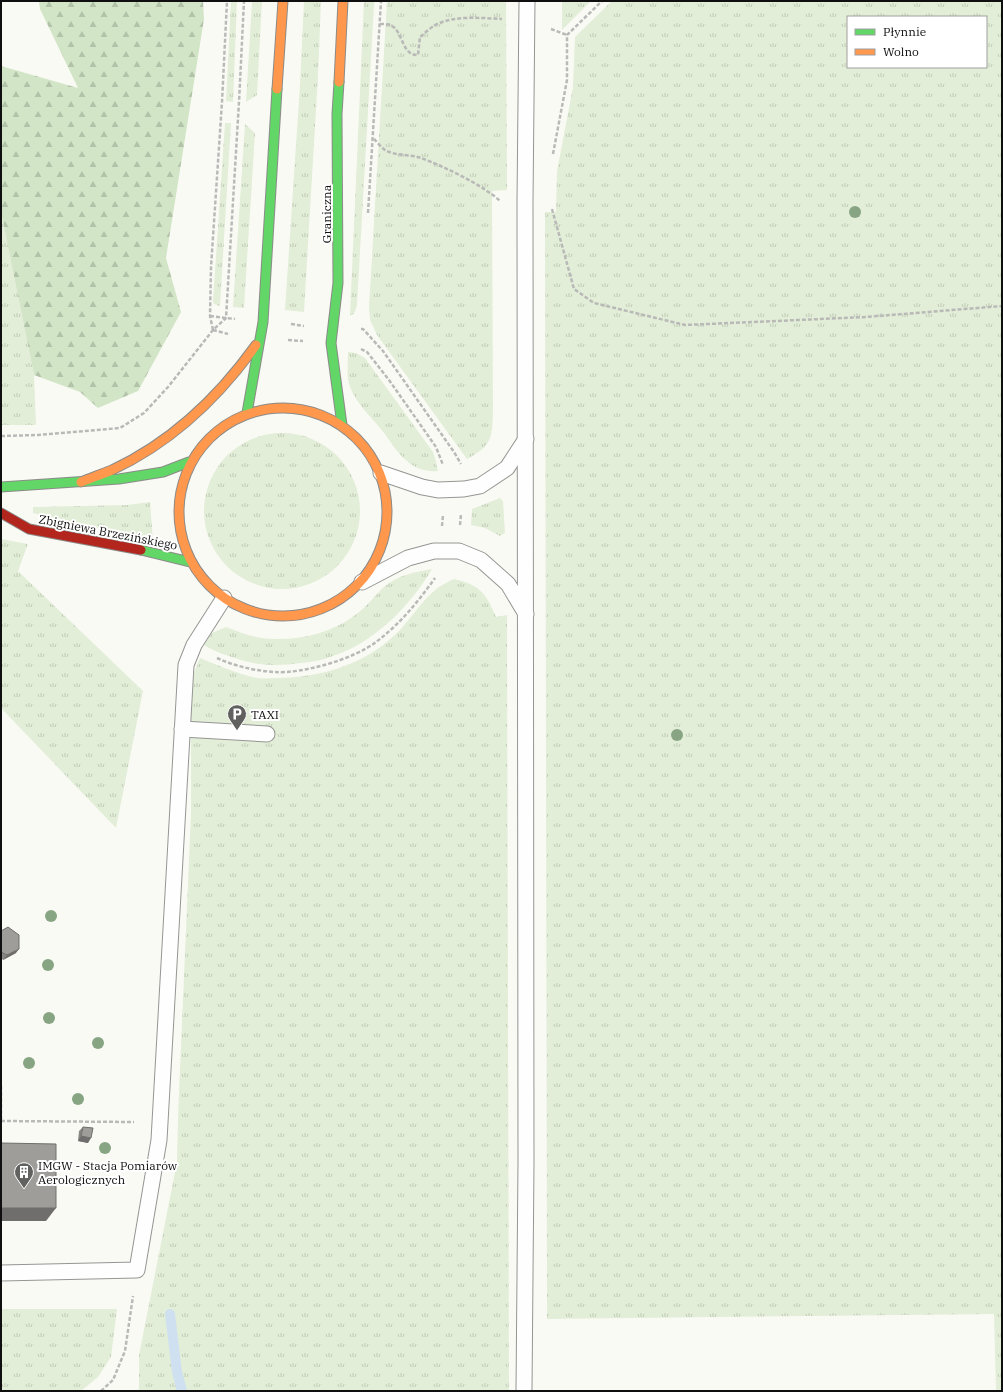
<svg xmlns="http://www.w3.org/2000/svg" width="1003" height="1392" viewBox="0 0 1003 1392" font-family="'IBM Plex Serif',serif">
  <defs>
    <pattern id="grass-tufts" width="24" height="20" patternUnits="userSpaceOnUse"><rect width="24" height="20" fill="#e2eed7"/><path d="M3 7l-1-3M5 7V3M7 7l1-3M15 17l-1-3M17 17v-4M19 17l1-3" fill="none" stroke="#c1cbb7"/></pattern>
    <pattern id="forest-firs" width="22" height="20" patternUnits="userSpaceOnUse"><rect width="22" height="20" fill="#d2e5c6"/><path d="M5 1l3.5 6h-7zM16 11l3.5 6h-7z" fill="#b3c3a9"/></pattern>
  </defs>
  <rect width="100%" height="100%" fill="#fafaf5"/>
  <g fill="url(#grass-tufts)" fill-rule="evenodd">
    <polygon points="231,1 237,1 233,102 226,101"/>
    <polygon points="252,1 262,1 257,95 246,102"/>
    <polygon points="304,1 321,1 318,76 304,312 285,310 300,85"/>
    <polygon points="364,1 375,1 374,5 357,305 355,312 352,315 350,315"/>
    <path d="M 387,1 L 506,1 L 507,190 L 492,191 L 493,410 C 492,438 493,445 467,459 L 377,335 L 370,320 L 369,307 Z"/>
    <polygon points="562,1 591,1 562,30"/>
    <path d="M 612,1 L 1002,1 L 1002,1391 L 996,1391 L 994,1314 L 547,1319 L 545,212 L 556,212 L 557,171 L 573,87 L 575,37 ZM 848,17 L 986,17 L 986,67 L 848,67 Z"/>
    <polygon points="225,123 231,123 220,306 214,304 213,301"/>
    <polygon points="245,124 255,133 244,308 233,307"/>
    <polygon points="1,216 2,217 34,375 36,425 1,425"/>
    <path d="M 348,352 L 356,353 L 365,358 L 433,452 L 435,458 L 438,471 C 428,472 415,469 407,461 C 397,453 391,442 384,433 C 371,416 352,401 348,379 C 347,371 348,360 348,352 Z"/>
    <circle cx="282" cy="511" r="78"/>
    <polygon points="500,498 503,501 505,533 500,536 485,528 471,525 472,509"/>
    <polygon points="150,502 153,541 33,513 33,507 127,505"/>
    <polygon points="1,539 28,544 18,571 143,691 116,828 1,708"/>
    <path d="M 432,569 C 411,605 374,643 333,656 C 323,660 312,662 301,663 C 280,666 260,666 241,660 C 228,656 215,652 204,645 L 212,633 L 226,627 C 237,631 248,636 261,638 C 292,642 328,635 354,616 C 366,608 374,596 384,587 C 398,575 415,572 432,569 Z"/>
    <path d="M 454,579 C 480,585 486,593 496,617 L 507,615 L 509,1391 L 139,1391 L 139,1355 L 177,1162 L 178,1116 L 191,813 L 191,680 L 200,658 C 218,665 237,674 257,678 C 264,679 271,678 278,678 C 318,677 357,667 388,641 C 406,627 417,606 433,592 C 439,586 447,582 454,579 Z"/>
    <polygon points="1,1309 117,1309 111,1357 98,1377 81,1391 1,1391"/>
  </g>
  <polygon fill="url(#forest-firs)" points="39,1 203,1 204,19 166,258 181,312 138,391 98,408 80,392 34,375 2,217 1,216 1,66 78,88 40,9"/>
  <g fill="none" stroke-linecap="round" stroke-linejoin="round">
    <polyline stroke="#cfe1f1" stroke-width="10" points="170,1314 177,1372 182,1391"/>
    <g stroke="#959593" stroke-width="17">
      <g id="lane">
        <polyline points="381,473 422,487 438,490 464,489 480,486 507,468 526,439"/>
        <polyline points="362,582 408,558 434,551 459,551 481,560 508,584 526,614"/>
        <polyline points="182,729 267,734"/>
        <polyline points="1,1273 137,1270 159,1140 186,665 194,645 224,598"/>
        <polyline points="524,1391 526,1162 525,202 527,1"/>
      </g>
    </g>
    <g stroke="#8b8b89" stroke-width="11">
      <g id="fast">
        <polyline points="339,82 337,114 338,283 331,343 342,425"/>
        <polyline points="247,413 263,322 277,89"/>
        <polyline points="1,487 119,479 163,472 189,462"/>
        <polyline points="141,550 190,562"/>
      </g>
    </g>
    <g stroke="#8b8b89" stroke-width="11">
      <g id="slow">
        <polyline points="339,82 343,1"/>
        <polyline points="277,89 283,1"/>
        <circle cx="283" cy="512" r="104"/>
        <path d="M 81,482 C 91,478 102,474 112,470 C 172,442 218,398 256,345"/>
      </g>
    </g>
    <g stroke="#8b8b89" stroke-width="11">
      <polyline id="jam" points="1,513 29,529 141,550"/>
    </g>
    <g stroke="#b9b9b8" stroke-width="2.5" stroke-dasharray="4 2" stroke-linecap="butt">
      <path d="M 380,24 C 384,24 389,24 392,26 C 403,32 402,56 418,55 L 420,37 C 425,33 430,28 435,25 C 454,15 481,18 502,19"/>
      <polyline points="551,29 567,35"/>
      <path d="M 374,139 C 377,142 381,147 385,150 C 395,156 410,154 421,158 C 443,166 483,185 500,201"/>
      <polyline points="553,154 567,80 567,35 602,1"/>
      <polyline points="552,209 574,289 594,303 685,325 866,317 1002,306"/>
      <polyline points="368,213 381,1"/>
      <polyline points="210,316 235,319"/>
      <polyline points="291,324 304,326"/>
      <polyline points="361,329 363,329 383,351 454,452 461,464"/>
      <polyline points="213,330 228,334"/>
      <polyline points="213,330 210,316 211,267 222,102 227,1"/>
      <polyline points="288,340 303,341"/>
      <polyline points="361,349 367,352 389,380 436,447 443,465"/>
      <polyline points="1,436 38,435 120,428 144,413 168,387 213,330 226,318 239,102 244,1"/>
      <polyline points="460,525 461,514"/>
      <polyline points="442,526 443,515"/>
      <path d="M 217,658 C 234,666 256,671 275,672 C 302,674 354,659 376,642 C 399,625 418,602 435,578"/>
      <polyline points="1,1086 1,1121"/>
      <polyline points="1,1121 134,1122"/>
      <polyline points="101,1391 113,1380 125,1351 133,1296"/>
    </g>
    <use href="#lane" stroke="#fefefe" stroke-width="15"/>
    <use href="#fast" stroke="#63d668" stroke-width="9"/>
    <use href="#slow" stroke="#ff974d" stroke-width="9"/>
    <use href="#jam" stroke="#b3261e" stroke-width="9"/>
  </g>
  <g fill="#88a583">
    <circle cx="855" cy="212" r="6"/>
    <circle cx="677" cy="735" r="6"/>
    <circle cx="51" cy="916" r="6"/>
    <circle cx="48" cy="965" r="6"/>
    <circle cx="49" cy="1018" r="6"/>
    <circle cx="98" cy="1043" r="6"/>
    <circle cx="29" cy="1063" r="6"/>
    <circle cx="78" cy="1099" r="6"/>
    <circle cx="105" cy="1148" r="6"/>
  </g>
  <g fill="#888784">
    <polygon points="1,931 16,953 3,960 1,958"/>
    <polygon points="83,1127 88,1143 78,1141 79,1131"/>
  </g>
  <g fill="#6f6e6c">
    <polygon points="19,949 16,953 3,960 7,955"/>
    <polygon points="81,1136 91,1138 88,1143 78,1141"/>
    <polygon points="1,1208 56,1208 46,1221 1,1221"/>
  </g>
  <g fill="#9e9d9a" stroke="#6f6e6c">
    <polygon points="8,927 19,935 19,949 7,955 1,952 1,931"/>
    <polygon points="83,1127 93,1128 91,1138 81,1136"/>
    <polygon points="1,1143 56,1144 56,1208 1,1208"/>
  </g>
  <defs>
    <g id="parking-pin" transform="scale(1)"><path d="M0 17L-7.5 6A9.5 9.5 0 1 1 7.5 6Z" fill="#616160" stroke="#fff"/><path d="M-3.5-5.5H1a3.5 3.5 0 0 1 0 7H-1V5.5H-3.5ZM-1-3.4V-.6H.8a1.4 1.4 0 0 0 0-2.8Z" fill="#fff"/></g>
    <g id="building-pin" transform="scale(1)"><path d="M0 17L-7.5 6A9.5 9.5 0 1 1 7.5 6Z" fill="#616160" stroke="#fff"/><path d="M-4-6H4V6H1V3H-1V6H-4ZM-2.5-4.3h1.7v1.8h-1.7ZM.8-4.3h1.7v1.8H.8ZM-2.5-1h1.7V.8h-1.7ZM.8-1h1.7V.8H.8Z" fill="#fff"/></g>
  </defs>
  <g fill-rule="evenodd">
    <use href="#parking-pin" x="237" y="714"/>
    <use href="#building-pin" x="24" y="1172"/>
  </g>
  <g text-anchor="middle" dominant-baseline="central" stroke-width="4" stroke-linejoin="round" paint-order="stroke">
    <g font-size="12" fill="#0f0f0f" stroke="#fff">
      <text transform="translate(326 214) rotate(-90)">Graniczna</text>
      <text transform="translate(108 532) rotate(11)">Zbigniewa Brzezińskiego</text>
    </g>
    <g font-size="12" fill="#0f0f0f" stroke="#fff" text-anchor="start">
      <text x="251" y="714">TAXI</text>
      <text x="38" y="1165">IMGW - Stacja Pomiarów<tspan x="38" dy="14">Aerologicznych</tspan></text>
    </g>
  </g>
  <rect width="1003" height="1392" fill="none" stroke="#0f0f0f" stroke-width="4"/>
  <rect x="847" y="16" width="140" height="52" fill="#ffffff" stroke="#9f9f9f"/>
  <rect x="855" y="29" width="20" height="6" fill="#63d668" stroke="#9f9f9f"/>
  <text x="883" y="36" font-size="12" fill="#0f0f0f">Płynnie</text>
  <rect x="855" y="49" width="20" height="6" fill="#ff974d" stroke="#9f9f9f"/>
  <text x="883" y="56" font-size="12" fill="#0f0f0f">Wolno</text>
</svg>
